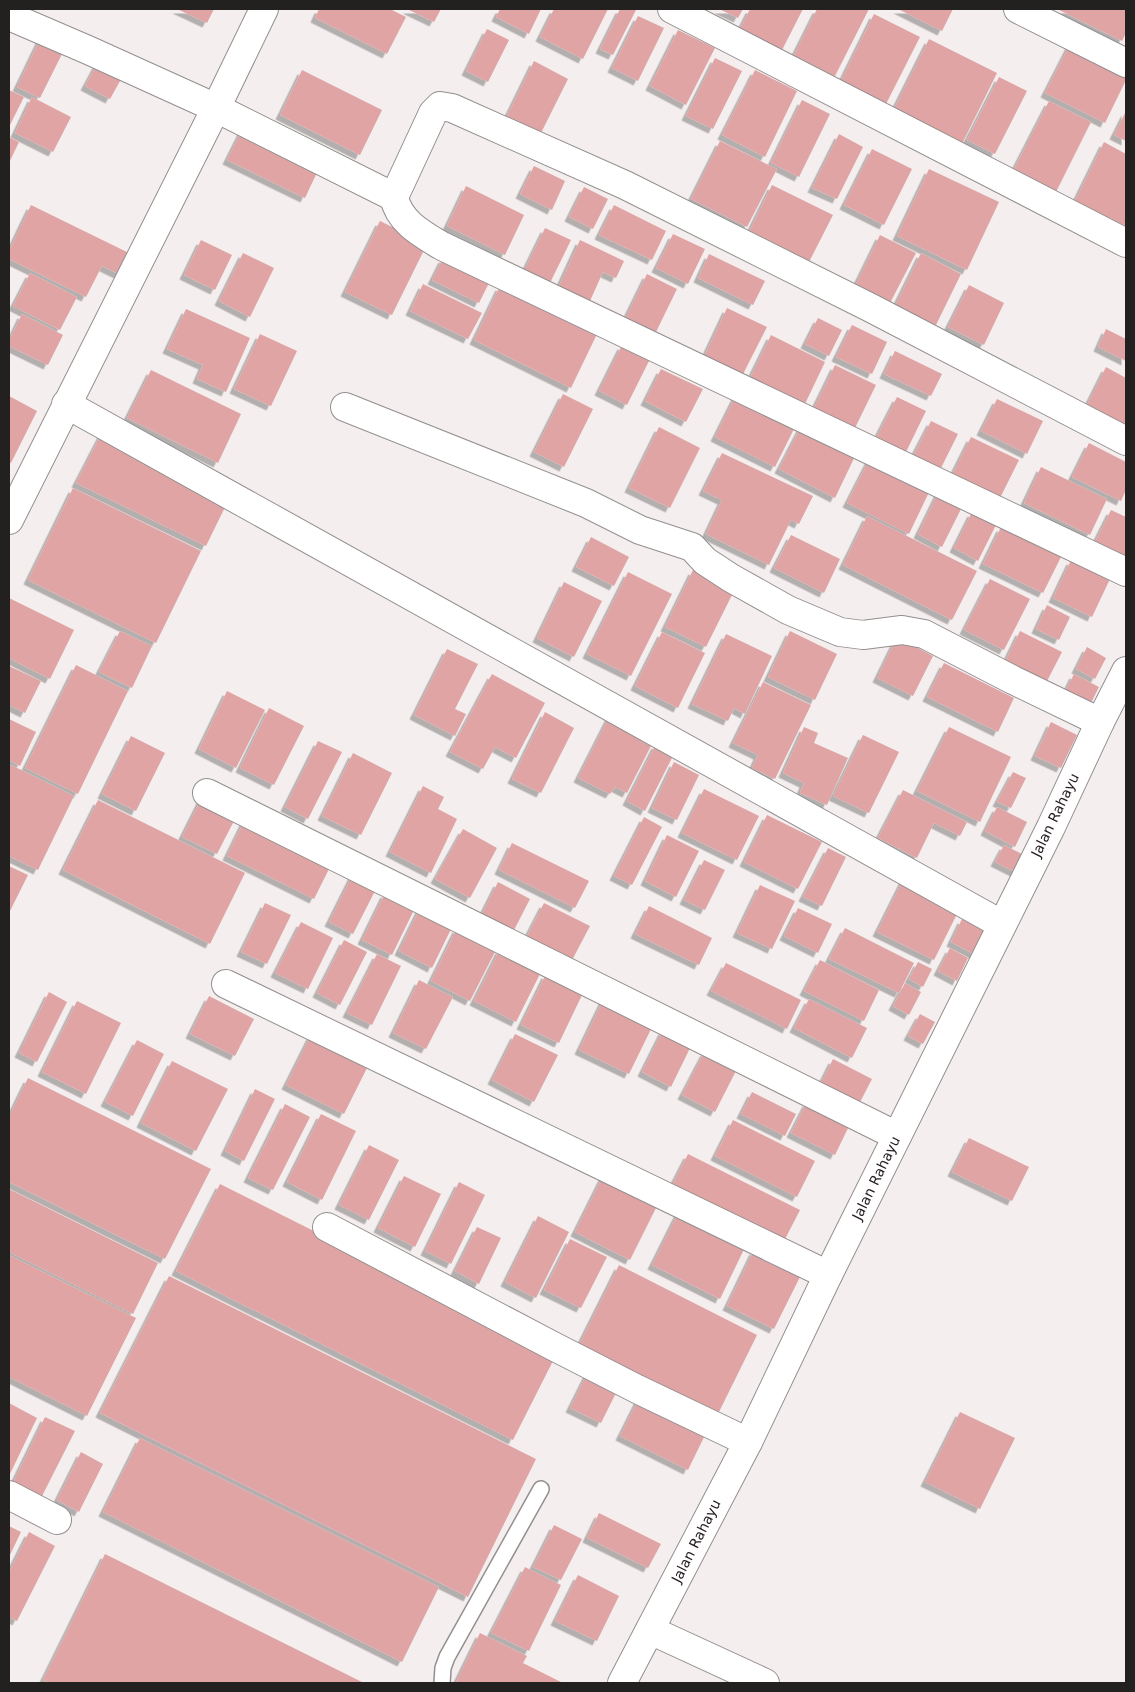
<svg xmlns="http://www.w3.org/2000/svg" width="1135" height="1692" viewBox="0 0 1135 1692" font-family="'DejaVu Sans',sans-serif">
  <defs>
    <filter id="shadow"><feDropShadow dx="-4.5" dy="4.5" stdDeviation="0" flood-color="#0004"/></filter>
  </defs>
  <rect width="100%" height="100%" fill="#f4eeee"/>
  <g fill="#e1a4a4" filter="url(#shadow)">
    <polygon points="177,9 214,9 207,23"/>
    <polygon points="319,9 390,9 406,17 387,54 315,18"/>
    <polygon points="407,9 441,9 434,22"/>
    <polygon points="500,9 541,9 529,34 496,17"/>
    <polygon points="554,9 608,9 583,59 540,37"/>
    <polygon points="620,9 636,10 613,55 600,49"/>
    <polygon points="719,9 743,9 738,18"/>
    <polygon points="750,9 803,9 780,54 738,33"/>
    <polygon points="817,9 869,9 835,76 794,55"/>
    <polygon points="898,9 953,9 942,31"/>
    <polygon points="1057,9 1126,9 1126,33 1122,41"/>
    <polygon points="874,14 920,37 886,104 841,81"/>
    <polygon points="638,16 664,28 638,81 612,68"/>
    <polygon points="487,29 509,40 488,82 466,71"/>
    <polygon points="678,30 715,48 686,105 650,86"/>
    <polygon points="41,37 65,48 40,98 17,87"/>
    <polygon points="929,39 997,73 962,144 894,109"/>
    <polygon points="1070,44 1126,72 1126,80 1105,123 1045,93"/>
    <polygon points="100,58 125,72 110,99 85,86"/>
    <polygon points="715,58 742,71 713,129 686,116"/>
    <polygon points="534,61 568,79 541,133 507,116"/>
    <polygon points="302,70 382,110 360,155 280,115"/>
    <polygon points="755,70 797,91 765,157 722,135"/>
    <polygon points="999,77 1027,91 995,154 967,140"/>
    <polygon points="9,90 24,97 9,127"/>
    <polygon points="32,97 71,117 53,152 15,133"/>
    <polygon points="802,100 830,114 799,177 771,163"/>
    <polygon points="1049,101 1091,122 1053,198 1010,177"/>
    <polygon points="1126,111 1126,141 1114,135"/>
    <polygon points="244,126 321,164 305,198 227,160"/>
    <polygon points="839,134 863,147 837,199 812,188"/>
    <polygon points="9,137 19,142 9,163"/>
    <polygon points="720,141 777,169 747,227 691,199"/>
    <polygon points="1104,142 1126,154 1126,226 1075,201"/>
    <polygon points="872,149 912,169 884,225 844,205"/>
    <polygon points="534,166 565,181 552,210 520,194"/>
    <polygon points="929,169 999,202 967,270 897,236"/>
    <polygon points="772,185 833,215 809,262 749,232"/>
    <polygon points="466,186 524,215 505,255 447,226"/>
    <polygon points="584,187 608,199 593,229 569,217"/>
    <polygon points="31,205 133,255 123,276 102,266 86,297 9,259 9,251"/>
    <polygon points="614,205 666,231 652,260 599,235"/>
    <polygon points="380,221 427,244 392,315 345,292"/>
    <polygon points="545,228 571,240 550,283 524,271"/>
    <polygon points="673,234 705,249 688,284 656,268"/>
    <polygon points="880,235 916,253 889,305 854,288"/>
    <polygon points="201,240 232,255 215,290 184,275"/>
    <polygon points="580,240 624,261 616,278 603,272 590,301 559,286"/>
    <polygon points="243,253 274,268 250,317 219,301"/>
    <polygon points="921,253 961,274 936,325 895,306"/>
    <polygon points="709,254 765,281 753,305 698,278"/>
    <polygon points="443,258 490,281 479,303 432,280"/>
    <polygon points="30,273 77,297 60,330 13,306"/>
    <polygon points="647,274 677,289 656,332 626,317"/>
    <polygon points="423,284 482,313 468,339 410,311"/>
    <polygon points="969,285 1004,303 984,345 948,327"/>
    <polygon points="500,286 597,334 571,388 474,340"/>
    <polygon points="727,308 767,327 741,378 703,359"/>
    <polygon points="186,309 250,338 226,392 197,379 203,365 167,349"/>
    <polygon points="22,314 63,335 48,365 9,346 9,341"/>
    <polygon points="818,318 842,330 829,356 805,344"/>
    <polygon points="852,325 887,342 872,374 836,357"/>
    <polygon points="1106,329 1126,339 1126,361 1098,347"/>
    <polygon points="260,334 297,351 271,406 234,389"/>
    <polygon points="771,335 825,362 804,406 749,380"/>
    <polygon points="622,345 650,359 627,405 599,391"/>
    <polygon points="895,351 942,374 931,396 884,374"/>
    <polygon points="835,365 876,385 855,428 814,408"/>
    <polygon points="1106,367 1126,378 1126,435 1083,413"/>
    <polygon points="661,369 703,389 686,422 645,401"/>
    <polygon points="151,370 241,414 218,463 127,418"/>
    <polygon points="738,391 798,421 775,467 715,437"/>
    <polygon points="563,394 593,409 564,467 534,452"/>
    <polygon points="9,396 37,411 11,463 9,462"/>
    <polygon points="897,397 926,411 905,454 875,440"/>
    <polygon points="997,399 1043,421 1027,454 981,431"/>
    <polygon points="931,421 958,434 940,470 913,456"/>
    <polygon points="802,425 857,452 835,498 779,469"/>
    <polygon points="659,427 700,448 670,508 629,488"/>
    <polygon points="102,433 229,499 206,546 76,483"/>
    <polygon points="971,437 1019,460 1000,498 952,475"/>
    <polygon points="1089,443 1126,462 1126,490 1121,501 1072,477"/>
    <polygon points="722,453 813,496 799,524 791,520 769,565 706,534 722,500 703,491"/>
    <polygon points="871,456 932,486 909,534 847,503"/>
    <polygon points="1041,467 1107,499 1090,535 1024,503"/>
    <polygon points="73,488 201,551 156,643 28,580"/>
    <polygon points="939,491 964,503 942,547 918,534"/>
    <polygon points="1111,510 1126,517 1126,565 1092,548"/>
    <polygon points="972,512 996,525 978,561 954,548"/>
    <polygon points="867,516 977,571 952,620 843,565"/>
    <polygon points="1001,527 1061,557 1043,593 983,564"/>
    <polygon points="791,535 840,559 824,593 774,568"/>
    <polygon points="591,537 629,557 614,586 576,567"/>
    <polygon points="1071,560 1110,579 1092,617 1053,598"/>
    <polygon points="693,570 734,591 706,647 665,627"/>
    <polygon points="628,572 672,594 631,676 587,654"/>
    <polygon points="990,579 1030,599 1004,650 964,630"/>
    <polygon points="564,582 602,601 574,657 537,638"/>
    <polygon points="9,598 74,630 50,679 9,658"/>
    <polygon points="1047,605 1070,617 1059,640 1036,629"/>
    <polygon points="120,631 152,646 132,688 99,672"/>
    <polygon points="790,631 837,654 815,700 768,677"/>
    <polygon points="1020,631 1062,652 1045,685 1004,664"/>
    <polygon points="662,632 705,653 678,708 635,686"/>
    <polygon points="726,634 772,656 745,714 734,708 728,721 692,704"/>
    <polygon points="897,637 933,656 913,696 877,678"/>
    <polygon points="1087,647 1106,658 1095,679 1076,669"/>
    <polygon points="447,649 478,664 455,709 466,714 455,736 414,715"/>
    <polygon points="944,663 1014,698 998,732 927,697"/>
    <polygon points="76,665 128,691 78,794 25,768"/>
    <polygon points="9,666 41,681 25,713 9,705"/>
    <polygon points="492,674 545,703 516,758 495,747 483,769 450,752"/>
    <polygon points="1074,674 1099,687 1089,707 1064,694"/>
    <polygon points="763,682 811,705 775,779 752,768 758,755 733,743"/>
    <polygon points="227,691 265,710 236,768 199,749"/>
    <polygon points="269,708 304,726 274,785 240,768"/>
    <polygon points="545,712 574,728 541,793 512,779"/>
    <polygon points="610,715 645,733 641,741 651,746 627,793 615,787 610,794 578,778"/>
    <polygon points="9,719 36,732 20,766 9,760"/>
    <polygon points="1051,722 1077,735 1061,768 1035,756"/>
    <polygon points="804,727 818,733 814,743 848,758 827,805 800,793 804,783 783,773"/>
    <polygon points="949,727 1011,757 980,822 917,791"/>
    <polygon points="863,735 899,752 869,813 833,796"/>
    <polygon points="131,736 165,753 136,811 102,794"/>
    <polygon points="318,741 342,752 308,819 285,807"/>
    <polygon points="656,744 674,754 645,811 627,801"/>
    <polygon points="353,753 392,773 361,835 322,816"/>
    <polygon points="674,762 699,775 677,820 652,808"/>
    <polygon points="9,764 74,796 38,870 9,856"/>
    <polygon points="1013,772 1026,778 1011,808 997,802"/>
    <polygon points="423,786 444,797 438,809 457,819 431,873 390,852"/>
    <polygon points="704,789 759,816 737,860 682,833"/>
    <polygon points="903,790 967,822 960,836 934,823 917,858 878,838"/>
    <polygon points="202,797 237,815 217,854 182,837"/>
    <polygon points="98,800 245,873 210,944 63,870"/>
    <polygon points="997,807 1027,822 1015,847 985,831"/>
    <polygon points="767,815 822,842 798,889 744,862"/>
    <polygon points="246,817 333,861 314,899 227,856"/>
    <polygon points="644,817 662,827 632,885 614,876"/>
    <polygon points="463,829 497,848 470,898 435,879"/>
    <polygon points="667,835 699,851 676,897 645,881"/>
    <polygon points="512,843 589,881 575,908 499,870"/>
    <polygon points="1004,845 1030,858 1021,875 995,862"/>
    <polygon points="828,848 846,857 822,906 803,897"/>
    <polygon points="704,860 725,870 705,910 684,900"/>
    <polygon points="9,866 28,875 9,913"/>
    <polygon points="353,874 377,887 353,934 329,922"/>
    <polygon points="905,876 962,904 934,960 877,932"/>
    <polygon points="498,882 530,899 512,934 480,918"/>
    <polygon points="760,885 795,901 772,949 737,933"/>
    <polygon points="385,893 415,908 392,955 362,940"/>
    <polygon points="265,903 291,915 267,964 241,952"/>
    <polygon points="544,903 590,926 569,966 523,944"/>
    <polygon points="421,906 454,923 432,968 399,951"/>
    <polygon points="649,906 712,938 699,965 635,934"/>
    <polygon points="798,908 832,924 818,953 784,936"/>
    <polygon points="962,919 988,933 976,955 951,942"/>
    <polygon points="301,922 333,938 308,989 275,973"/>
    <polygon points="457,928 497,948 470,1001 431,981"/>
    <polygon points="845,928 914,963 899,993 829,959"/>
    <polygon points="344,940 367,952 340,1005 317,993"/>
    <polygon points="950,948 968,958 957,981 938,971"/>
    <polygon points="500,949 542,970 516,1022 474,1001"/>
    <polygon points="377,954 401,966 372,1025 347,1013"/>
    <polygon points="820,960 879,990 864,1021 804,991"/>
    <polygon points="918,962 932,969 923,987 909,979"/>
    <polygon points="726,963 801,1000 787,1029 711,991"/>
    <polygon points="546,974 583,993 559,1043 521,1025"/>
    <polygon points="419,980 453,997 426,1049 393,1033"/>
    <polygon points="905,983 921,992 909,1015 893,1006"/>
    <polygon points="49,992 67,1002 37,1062 19,1053"/>
    <polygon points="209,996 254,1019 235,1056 190,1034"/>
    <polygon points="605,996 655,1021 629,1074 579,1050"/>
    <polygon points="809,999 867,1028 852,1058 794,1028"/>
    <polygon points="77,1001 121,1023 86,1094 42,1072"/>
    <polygon points="920,1014 935,1022 923,1044 908,1036"/>
    <polygon points="663,1030 692,1044 671,1087 642,1072"/>
    <polygon points="515,1034 558,1055 534,1102 492,1080"/>
    <polygon points="311,1035 369,1064 344,1114 286,1085"/>
    <polygon points="137,1040 164,1054 133,1116 105,1102"/>
    <polygon points="705,1051 738,1067 715,1112 682,1095"/>
    <polygon points="833,1059 872,1079 858,1106 819,1087"/>
    <polygon points="172,1061 228,1089 196,1151 141,1123"/>
    <polygon points="28,1078 211,1169 165,1259 9,1182 9,1117"/>
    <polygon points="255,1089 275,1099 244,1161 225,1151"/>
    <polygon points="752,1092 796,1114 785,1136 741,1114"/>
    <polygon points="807,1102 850,1124 835,1155 791,1133"/>
    <polygon points="285,1104 310,1117 273,1190 248,1178"/>
    <polygon points="321,1114 356,1131 322,1200 287,1182"/>
    <polygon points="733,1120 815,1161 797,1197 715,1156"/>
    <polygon points="969,1138 1029,1167 1012,1201 952,1172"/>
    <polygon points="369,1145 399,1160 369,1220 339,1205"/>
    <polygon points="688,1154 800,1210 781,1247 669,1191"/>
    <polygon points="605,1172 660,1200 630,1260 575,1232"/>
    <polygon points="404,1176 441,1194 415,1247 378,1228"/>
    <polygon points="459,1182 485,1195 451,1264 425,1251"/>
    <polygon points="220,1184 557,1353 513,1440 176,1271"/>
    <polygon points="9,1189 158,1263 133,1314 9,1252"/>
    <polygon points="682,1205 749,1239 720,1299 652,1265"/>
    <polygon points="538,1216 569,1232 536,1298 505,1282"/>
    <polygon points="477,1227 501,1238 479,1284 455,1271"/>
    <polygon points="570,1239 607,1257 581,1308 544,1290"/>
    <polygon points="754,1250 802,1273 774,1329 727,1306"/>
    <polygon points="9,1255 136,1318 87,1416 9,1377"/>
    <polygon points="619,1265 757,1335 718,1414 579,1345"/>
    <polygon points="169,1276 536,1459 468,1597 100,1413"/>
    <polygon points="588,1372 619,1387 601,1423 570,1408"/>
    <polygon points="641,1394 706,1433 688,1470 620,1436"/>
    <polygon points="9,1403 37,1418 9,1476"/>
    <polygon points="960,1412 1015,1438 980,1509 925,1482"/>
    <polygon points="45,1417 75,1431 39,1502 11,1487"/>
    <polygon points="140,1438 439,1587 402,1662 103,1512"/>
    <polygon points="81,1452 103,1464 79,1512 57,1500"/>
    <polygon points="599,1513 661,1544 648,1568 587,1538"/>
    <polygon points="554,1525 582,1539 561,1580 533,1567"/>
    <polygon points="9,1526 21,1532 9,1557"/>
    <polygon points="29,1532 55,1546 17,1621 9,1617 9,1572"/>
    <polygon points="105,1554 364,1683 50,1683 43,1680"/>
    <polygon points="525,1567 561,1585 529,1651 491,1633"/>
    <polygon points="578,1575 619,1596 597,1641 555,1621"/>
    <polygon points="480,1633 527,1656 523,1663 563,1683 459,1683 456,1682"/>
  </g>
  <g fill="none" stroke-linecap="round" stroke-linejoin="round">
    <g stroke="#948f8f" stroke-width="18">
      <polyline id="lane" points="442,1683 443,1668 447,1657 541,1489"/>
    </g>
    <g stroke="#948f8f" stroke-width="30">
      <g id="street">
        <polyline points="672,9 1126,243"/>
        <polyline points="1018,9 1126,63"/>
        <polyline points="9,16 88,50 216,108 394,197 433,113 440,106 452,108 625,185 871,308 1126,441"/>
        <path d="M 394,197 C 399,222 422,234 442,246 L 1126,572"/>
        <polyline points="66,404 1001,924"/>
        <polyline points="345,407 586,503 640,530 692,547 705,561 731,578 788,610 840,632 863,635 902,630 924,634 1013,680 1100,722"/>
        <polyline points="9,520 216,108 264,9"/>
        <polyline points="207,793 897,1136"/>
        <polyline points="226,984 828,1275"/>
        <polyline points="327,1227 553,1346 637,1389 748,1442"/>
        <polyline points="9,1495 57,1520"/>
        <polyline points="650,1630 765,1683"/>
        <polyline points="622,1683 748,1442 828,1275 1051,827 1100,722 1126,671"/>
      </g>
    </g>
    <use href="#lane" stroke="#fff" stroke-width="15"/>
    <use href="#street" stroke="#fff" stroke-width="28"/>
  </g>
  <g text-anchor="middle" dominant-baseline="central" stroke-width="4" stroke-linejoin="round" paint-order="stroke">
    <g font-size="14" fill="#232120" stroke="#fffdfd">
      <text transform="translate(1055 815) rotate(-64)">Jalan Rahayu</text>
      <text transform="translate(876 1178) rotate(-64)">Jalan Rahayu</text>
      <text transform="translate(696 1541) rotate(-63)">Jalan Rahayu</text>
    </g>
  </g>
  <rect width="1135" height="1692" fill="none" stroke="#232120" stroke-width="20"/>
</svg>
